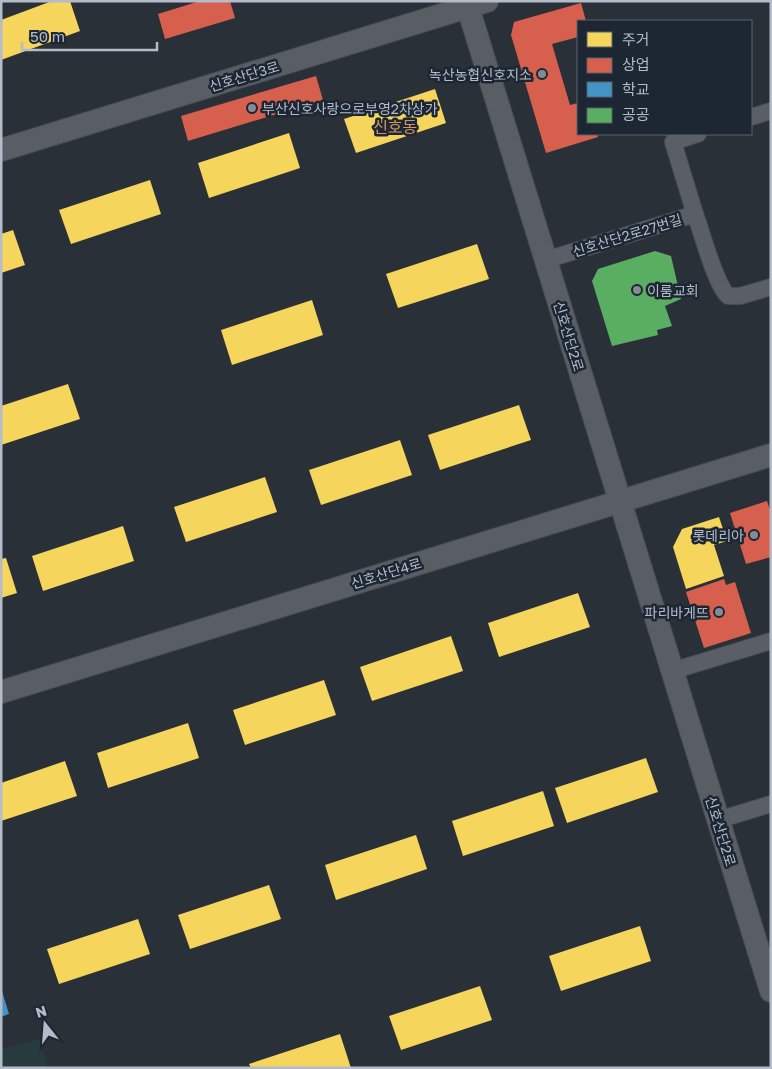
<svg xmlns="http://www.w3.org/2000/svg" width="772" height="1069" viewBox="0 0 772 1069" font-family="'Golos Text','Noto Sans KR',sans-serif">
  <rect width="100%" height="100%" fill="#2a3038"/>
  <polygon fill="#273a3e" points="39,1039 48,1068 1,1068 1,1050"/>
  <g fill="#f6d55c">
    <polygon points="52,1 70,1 80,31 1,60 1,20"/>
    <polygon points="435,89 446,123 356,153 344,119"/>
    <polygon points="289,133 300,168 209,198 198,163"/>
    <polygon points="150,180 161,214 71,244 59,210"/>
    <polygon points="13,230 25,265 1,273 1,234"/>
    <polygon points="477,244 489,279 398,308 386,274"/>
    <polygon points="312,300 323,335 232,365 221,330"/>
    <polygon points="68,384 80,419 1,445 1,406"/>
    <polygon points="519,405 531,440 440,470 428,435"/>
    <polygon points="400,440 412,475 321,505 309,470"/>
    <polygon points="265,477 277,512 186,542 174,507"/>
    <polygon points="719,517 727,541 714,545 724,576 686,589 673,547 682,529"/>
    <polygon points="123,526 134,561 43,591 32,556"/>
    <polygon points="6,558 17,593 1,598 1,559"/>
    <polygon points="578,593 590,627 499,657 488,623"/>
    <polygon points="451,636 463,671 372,701 360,667"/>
    <polygon points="324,680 336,715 245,745 233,710"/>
    <polygon points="188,723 199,758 108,788 97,753"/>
    <polygon points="646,758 658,792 567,823 555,788"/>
    <polygon points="65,761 77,796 1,821 1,783"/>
    <polygon points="543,791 554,826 463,856 452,821"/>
    <polygon points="416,835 427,869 336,900 325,865"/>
    <polygon points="269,885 281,919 190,949 178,915"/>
    <polygon points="138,919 150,954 59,984 47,949"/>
    <polygon points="640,926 651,961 561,991 549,956"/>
    <polygon points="480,986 492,1020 401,1050 389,1016"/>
    <polygon points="340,1034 351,1068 251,1068 249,1064"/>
  </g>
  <g fill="#d6604d">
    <polygon points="200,1 230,1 235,18 165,39 158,14"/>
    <polygon points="581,3 586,21 578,21 578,37 552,44 570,105 578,103 578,134 597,134 598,137 546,153 511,35 514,22"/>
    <polygon points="316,76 323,100 188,141 181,116"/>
    <polygon points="767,501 771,513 771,557 746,564 730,513"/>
    <polygon points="724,579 726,585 735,582 751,633 704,648 686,592"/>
  </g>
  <polygon fill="#4393c3" points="1,988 9,1014 1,1017"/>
  <polygon fill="#5aae61" points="655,251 671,256 681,299 665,306 672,326 657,330 658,335 612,346 592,281 598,269"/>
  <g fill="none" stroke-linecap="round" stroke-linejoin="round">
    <g stroke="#484c53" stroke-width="18">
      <g id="minor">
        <polyline points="751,117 771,111"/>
        <polyline points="695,214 673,142 698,134"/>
        <path d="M 546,260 L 695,214 C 702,232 715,284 728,296 L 740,296 L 771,287"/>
        <polyline points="672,671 771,641"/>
        <polyline points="718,820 771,804"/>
      </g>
    </g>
    <g stroke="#484c53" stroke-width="24">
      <g id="secondary">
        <polyline points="466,1 771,991"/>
        <polyline points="1,150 487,1"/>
        <polyline points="1,692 771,455"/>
      </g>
    </g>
    <use href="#minor" stroke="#5a5e66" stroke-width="16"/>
    <use href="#secondary" stroke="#595d64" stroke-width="22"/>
  </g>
  <g fill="#848b96" stroke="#1d2633" stroke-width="2">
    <circle cx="542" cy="74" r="5"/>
    <circle cx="252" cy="108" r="5"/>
    <circle cx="637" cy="290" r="5"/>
    <circle cx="754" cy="535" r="5"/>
    <circle cx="719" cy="612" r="5"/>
  </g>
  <g text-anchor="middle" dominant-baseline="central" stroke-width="5" stroke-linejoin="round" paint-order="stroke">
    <g font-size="14" fill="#b4bcc9" stroke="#1d2633" text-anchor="end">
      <text x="532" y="74">녹산농협신호지소</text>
      <text x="262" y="108" text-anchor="start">부산신호사랑으로부영2차상가</text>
      <text x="647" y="290" text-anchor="start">이룸교회</text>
      <text x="744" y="535">롯데리아</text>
      <text x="709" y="612">파리바게뜨</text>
    </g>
    <g font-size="14" fill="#b4bcc9" stroke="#1d2633">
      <text transform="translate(244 76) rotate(-17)">신호산단3로</text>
      <text transform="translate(627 235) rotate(-17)">신호산단2로27번길</text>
      <text transform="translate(569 336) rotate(73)">신호산단2로</text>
      <text transform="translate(386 573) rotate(-17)">신호산단4로</text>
      <text transform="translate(721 831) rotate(73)">신호산단2로</text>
    </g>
    <g font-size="16" fill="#d59563" stroke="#1d2633">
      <text x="395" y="127">신호동</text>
    </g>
  </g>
  <rect width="772" height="1069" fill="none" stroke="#b4bcc9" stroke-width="5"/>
  <rect x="577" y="20" width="175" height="115" fill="#1d2633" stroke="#59626f"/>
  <rect x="587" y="32" width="25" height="15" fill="#f6d55c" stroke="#59626f"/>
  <text x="622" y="45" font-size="15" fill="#b4bcc9">주거</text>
  <rect x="587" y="58" width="25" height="15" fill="#d6604d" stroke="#59626f"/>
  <text x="622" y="70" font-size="15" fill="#b4bcc9">상업</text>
  <rect x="587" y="82" width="25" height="15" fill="#4393c3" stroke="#59626f"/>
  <text x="622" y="95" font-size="15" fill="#b4bcc9">학교</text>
  <rect x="587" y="108" width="25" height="15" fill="#5aae61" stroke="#59626f"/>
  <text x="622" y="120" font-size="15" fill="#b4bcc9">공공</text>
  <g transform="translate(45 1024) rotate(343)" stroke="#1d2633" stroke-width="4" paint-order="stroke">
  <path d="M0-4L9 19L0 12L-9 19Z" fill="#b4bcc9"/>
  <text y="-8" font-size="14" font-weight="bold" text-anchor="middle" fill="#b4bcc9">N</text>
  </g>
  <path d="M22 42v8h135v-8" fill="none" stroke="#b4bcc9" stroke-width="2.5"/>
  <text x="30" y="42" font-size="15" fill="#b4bcc9" stroke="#1d2633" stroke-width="4" paint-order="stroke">50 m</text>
</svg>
